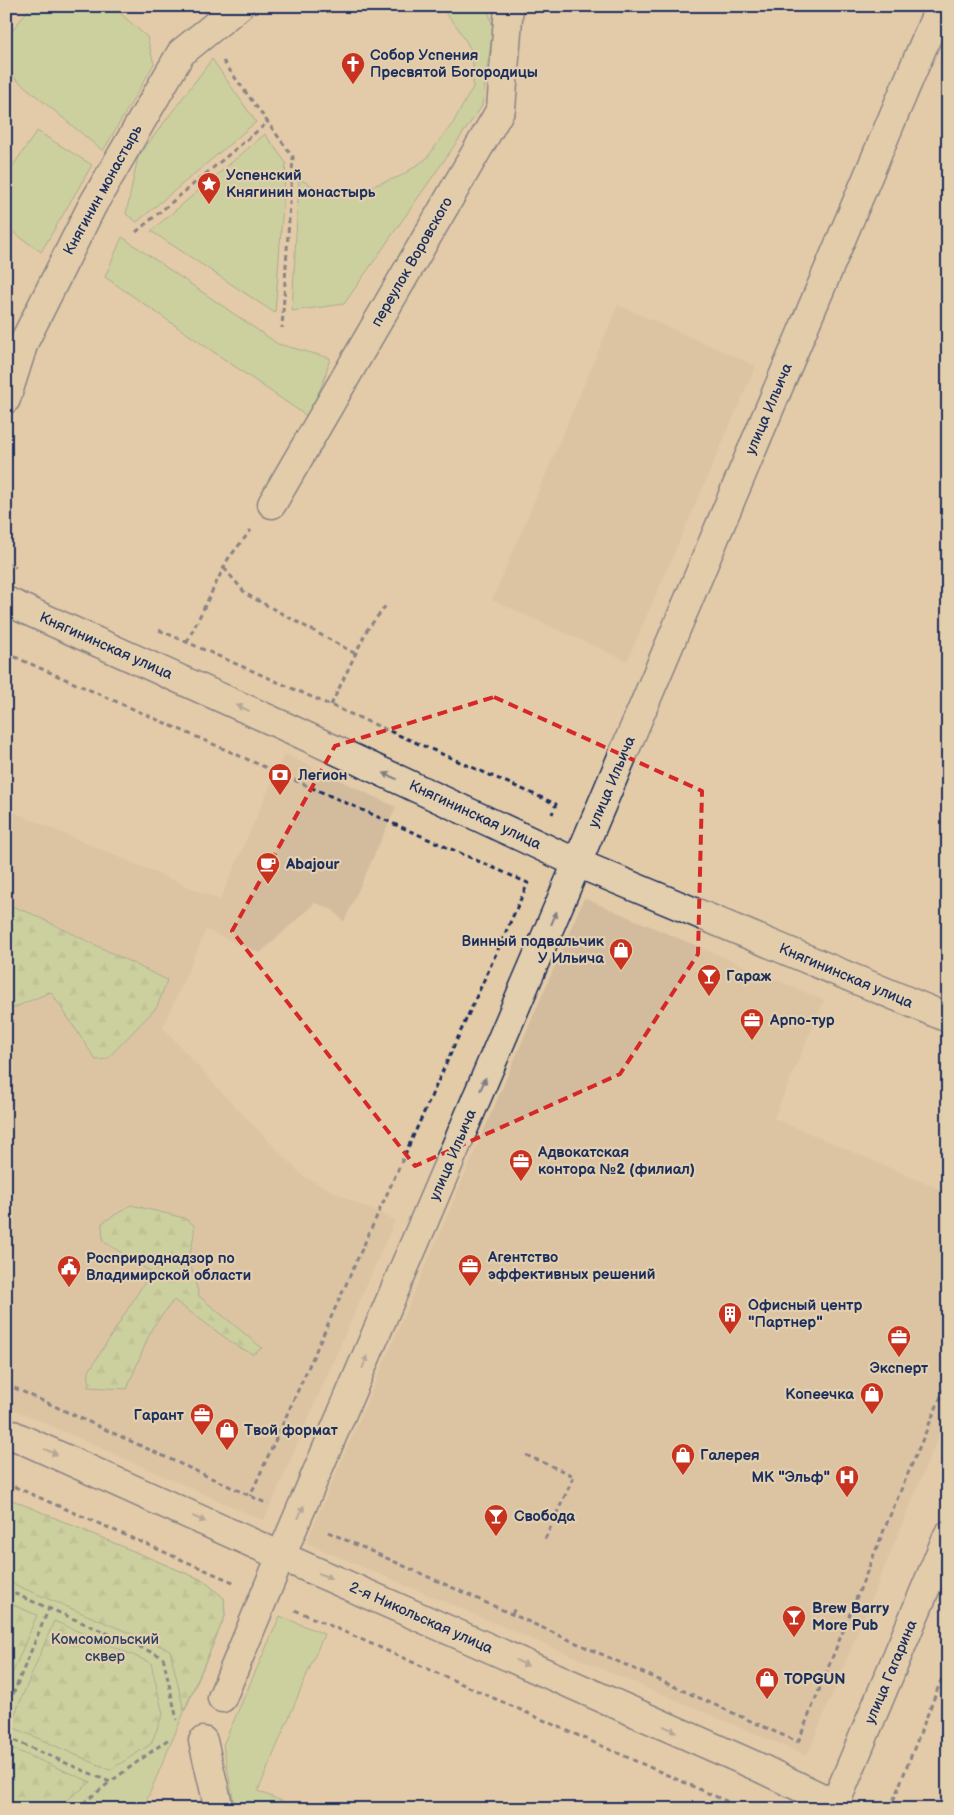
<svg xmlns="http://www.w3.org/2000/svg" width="954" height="1815" viewBox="0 0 954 1815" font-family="'Balsamiq Sans',sans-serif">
  <defs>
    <pattern id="forest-firs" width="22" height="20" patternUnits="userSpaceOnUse" patternTransform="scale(1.25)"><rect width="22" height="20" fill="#afd793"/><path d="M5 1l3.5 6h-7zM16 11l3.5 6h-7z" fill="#96b981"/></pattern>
  </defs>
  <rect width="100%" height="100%" fill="#e3cba8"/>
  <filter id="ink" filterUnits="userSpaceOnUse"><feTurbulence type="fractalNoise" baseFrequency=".02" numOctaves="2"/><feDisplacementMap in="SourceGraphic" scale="10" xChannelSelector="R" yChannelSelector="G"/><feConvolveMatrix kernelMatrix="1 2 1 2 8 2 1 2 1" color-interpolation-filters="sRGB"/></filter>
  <g filter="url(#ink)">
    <g fill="#d3bc9e">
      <polygon points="618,305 756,366 627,661 492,600"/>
      <polygon points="284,754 396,807 344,922 333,910 315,903 260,953 206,930 163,1027 222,1093 303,1176 358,1204 395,1220 264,1521 6,1406 6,809 220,900"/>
      <polygon points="584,898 824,1000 774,1118 948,1193 948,1413 807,1756 306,1543"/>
    </g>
    <g fill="#afd793" stroke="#658378">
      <polygon points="31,6 112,6 147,37 154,64 103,151 6,71 6,39"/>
      <polygon points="440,6 487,6 493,28 482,106 344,304 292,311 299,179 315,187 342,191 370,187 401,176 426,159 453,123 473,87 473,53 458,28"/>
      <polygon points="212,59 256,122 137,222 126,214 138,157"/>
      <polygon points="37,131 92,165 41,252 6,227 6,176"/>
      <polygon points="265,134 286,163 275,313 151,231"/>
      <polygon points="122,237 278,344 330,358 324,380 308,417 105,277"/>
      <polygon points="6,1498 204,1581 224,1598 225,1616 143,1809 13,1809 6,1806"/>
      <polygon points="280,1616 324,1634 258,1791 300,1809 235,1809 223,1745"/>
    </g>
    <g fill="url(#forest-firs)" stroke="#658378">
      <polygon points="6,904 30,913 167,980 157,1007 107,1059 96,1060 51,992 6,1011"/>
      <polygon points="131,1205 184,1218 194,1225 194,1234 189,1259 199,1296 262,1348 253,1354 238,1347 174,1300 152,1328 127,1389 88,1387 89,1371 151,1272 103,1241 102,1223"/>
      <polygon points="10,1499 204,1581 224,1598 225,1616 184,1711 170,1650 6,1581 6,1509"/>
      <polygon points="6,1602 37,1615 6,1688"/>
      <polygon points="54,1621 151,1663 163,1714 151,1744 110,1770 10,1726"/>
      <polygon points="6,1746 91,1782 55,1809 13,1809 6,1806"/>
    </g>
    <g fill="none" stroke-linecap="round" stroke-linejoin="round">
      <g stroke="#1b2f5e" stroke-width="31">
        <g id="pedestrian">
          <polyline points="222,1698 281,1556"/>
          <polyline points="203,1741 219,1809"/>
        </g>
      </g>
      <g stroke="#1b2f5e" stroke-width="31">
        <g id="minor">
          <polyline points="6,399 24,342 92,206 181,53 239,6"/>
          <polyline points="272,504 501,109 509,6"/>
          <polyline points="6,601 286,727 577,863 948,1018"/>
          <polyline points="6,1432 281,1556 756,1766 835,1804"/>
          <polyline points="281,1556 577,863 940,6"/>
        </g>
      </g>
      <g stroke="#1b2f5e" stroke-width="31">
        <polyline id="primary" points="833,1809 948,1535"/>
      </g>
      <g stroke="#1b2f5e" stroke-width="3" stroke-dasharray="5 4" stroke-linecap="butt">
        <polyline points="223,61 293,157 282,328"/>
        <polyline points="136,232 268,122"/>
        <polyline points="6,563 16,567"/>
        <polyline points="224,568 246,594 356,654"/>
        <polyline points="159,630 556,804 552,814"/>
        <polyline points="187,642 228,559 251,530"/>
        <polyline points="6,653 528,883 250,1496"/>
        <polyline points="331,705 367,630 387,604"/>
        <polyline points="6,1384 268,1504"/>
        <polyline points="526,1455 574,1476 545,1539"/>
        <polyline points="6,1483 235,1583"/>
        <polyline points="328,1532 798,1742"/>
        <polyline points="6,1590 163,1657 177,1720"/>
        <polyline points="295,1610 744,1809"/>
        <polyline points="512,1614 516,1606"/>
        <polyline points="6,1711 49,1608"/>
        <polyline points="6,1737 110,1782 170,1738"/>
        <polyline points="798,1742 886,1525 948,1380"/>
        <polyline points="76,1809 110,1782"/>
        <polyline points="890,1809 948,1663"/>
      </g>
      <use href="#pedestrian" stroke="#e3cead" stroke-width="28"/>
      <use href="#minor" stroke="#e3cead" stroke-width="28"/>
      <use href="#primary" stroke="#e3cead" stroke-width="28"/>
    </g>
    <defs><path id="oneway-solid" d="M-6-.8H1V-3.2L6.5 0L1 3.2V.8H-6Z" transform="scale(1.25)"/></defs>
    <g fill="#7f7e86">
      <use href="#oneway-solid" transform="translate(243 708) rotate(-156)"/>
      <use href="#oneway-solid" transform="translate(390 776) rotate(-155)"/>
      <use href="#oneway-solid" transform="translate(554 918) rotate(-67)"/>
      <use href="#oneway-solid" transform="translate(483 1084) rotate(-67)"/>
      <use href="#oneway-solid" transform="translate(365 1362) rotate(-67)"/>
      <use href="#oneway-solid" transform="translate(51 1452) rotate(24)"/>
      <use href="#oneway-solid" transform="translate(301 1512) rotate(-67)"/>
      <use href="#oneway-solid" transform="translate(199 1519) rotate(24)"/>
      <use href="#oneway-solid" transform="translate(325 1576) rotate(24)"/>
      <use href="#oneway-solid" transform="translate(522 1663) rotate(24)"/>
      <use href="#oneway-solid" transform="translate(670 1729) rotate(24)"/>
    </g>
  </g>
  <path d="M0 0H954V1815H0ZM 494,697 L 702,791 L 698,954 L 620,1074 L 415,1166 L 232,931 L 335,746 Z" fill="#e3cba8" fill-opacity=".55" fill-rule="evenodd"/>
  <path fill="none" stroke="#d62828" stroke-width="4" stroke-dasharray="10 6" stroke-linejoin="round" d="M 494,697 L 702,791 L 698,954 L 620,1074 L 415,1166 L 232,931 L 335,746 Z"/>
  <defs>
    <g id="church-pin" transform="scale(1.25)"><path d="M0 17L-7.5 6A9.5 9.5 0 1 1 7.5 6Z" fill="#c8321e" stroke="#e3cead"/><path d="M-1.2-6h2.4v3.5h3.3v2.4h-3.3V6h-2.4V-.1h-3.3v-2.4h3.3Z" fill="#fff"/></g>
    <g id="sight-pin" transform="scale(1.25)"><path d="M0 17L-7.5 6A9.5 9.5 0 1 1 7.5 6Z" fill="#c8321e" stroke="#e3cead"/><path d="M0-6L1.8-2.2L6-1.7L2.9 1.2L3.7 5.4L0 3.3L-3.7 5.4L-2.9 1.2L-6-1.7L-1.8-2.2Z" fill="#fff"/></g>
    <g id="bank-pin" transform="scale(1.25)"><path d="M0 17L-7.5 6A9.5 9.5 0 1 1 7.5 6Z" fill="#c8321e" stroke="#e3cead"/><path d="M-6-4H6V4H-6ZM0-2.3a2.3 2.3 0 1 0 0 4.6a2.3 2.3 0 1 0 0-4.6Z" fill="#fff"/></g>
    <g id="cafe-pin" transform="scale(1.25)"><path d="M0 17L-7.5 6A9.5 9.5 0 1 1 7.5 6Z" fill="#c8321e" stroke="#e3cead"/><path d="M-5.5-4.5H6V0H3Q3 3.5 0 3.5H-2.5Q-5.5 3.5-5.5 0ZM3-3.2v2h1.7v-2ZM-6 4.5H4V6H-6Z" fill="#fff"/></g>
    <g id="shop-pin" transform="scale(1.25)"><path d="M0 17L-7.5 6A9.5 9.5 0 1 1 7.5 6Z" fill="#c8321e" stroke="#e3cead"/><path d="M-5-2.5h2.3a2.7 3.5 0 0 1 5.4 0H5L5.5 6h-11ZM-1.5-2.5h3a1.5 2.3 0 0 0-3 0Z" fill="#fff"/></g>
    <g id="bar-pin" transform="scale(1.25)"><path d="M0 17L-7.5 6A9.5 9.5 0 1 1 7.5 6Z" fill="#c8321e" stroke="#e3cead"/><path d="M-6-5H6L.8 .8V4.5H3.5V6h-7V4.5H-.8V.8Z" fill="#fff"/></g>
    <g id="office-pin" transform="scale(1.25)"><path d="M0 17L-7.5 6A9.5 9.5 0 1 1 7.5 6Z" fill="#c8321e" stroke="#e3cead"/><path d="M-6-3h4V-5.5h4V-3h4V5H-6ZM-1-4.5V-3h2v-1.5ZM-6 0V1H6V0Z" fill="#fff"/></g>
    <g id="civic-pin" transform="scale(1.25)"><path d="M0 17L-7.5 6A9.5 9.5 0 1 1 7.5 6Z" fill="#c8321e" stroke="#e3cead"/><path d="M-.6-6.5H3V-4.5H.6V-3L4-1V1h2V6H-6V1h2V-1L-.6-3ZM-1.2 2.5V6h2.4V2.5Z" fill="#fff"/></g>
    <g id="building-pin" transform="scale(1.25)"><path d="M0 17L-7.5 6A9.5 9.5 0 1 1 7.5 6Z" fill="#c8321e" stroke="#e3cead"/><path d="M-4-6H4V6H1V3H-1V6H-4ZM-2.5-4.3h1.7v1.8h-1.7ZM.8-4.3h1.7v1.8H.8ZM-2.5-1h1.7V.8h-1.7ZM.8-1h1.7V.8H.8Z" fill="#fff"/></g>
    <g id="hospital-pin" transform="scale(1.25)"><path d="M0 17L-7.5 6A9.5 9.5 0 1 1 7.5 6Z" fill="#c8321e" stroke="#e3cead"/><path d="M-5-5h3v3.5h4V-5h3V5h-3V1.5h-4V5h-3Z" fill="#fff"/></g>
  </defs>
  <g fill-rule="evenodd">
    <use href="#church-pin" x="353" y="64"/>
    <use href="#sight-pin" x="209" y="184"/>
    <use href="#bank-pin" x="280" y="775"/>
    <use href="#cafe-pin" x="268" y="864"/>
    <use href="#shop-pin" x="621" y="950"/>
    <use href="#bar-pin" x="709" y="976"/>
    <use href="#office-pin" x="752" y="1020"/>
    <use href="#office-pin" x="521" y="1161"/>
    <use href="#office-pin" x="470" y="1266"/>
    <use href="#civic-pin" x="69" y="1267"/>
    <use href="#building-pin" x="730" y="1314"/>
    <use href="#office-pin" x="899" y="1337"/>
    <use href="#shop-pin" x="872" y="1394"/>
    <use href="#office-pin" x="202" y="1415"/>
    <use href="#shop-pin" x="227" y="1430"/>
    <use href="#shop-pin" x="683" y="1455"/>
    <use href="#hospital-pin" x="847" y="1477"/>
    <use href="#bar-pin" x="496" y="1516"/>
    <use href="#bar-pin" x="794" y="1617"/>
    <use href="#shop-pin" x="767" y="1679"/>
  </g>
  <g text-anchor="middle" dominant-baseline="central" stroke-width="4.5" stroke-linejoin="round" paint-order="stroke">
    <g font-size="15" font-weight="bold" fill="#1b2f5e" stroke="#e3cead" text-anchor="start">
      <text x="370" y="55">Собор Успения<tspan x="370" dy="17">Пресвятой Богородицы</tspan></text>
      <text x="226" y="175">Успенский<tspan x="226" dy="17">Княгинин монастырь</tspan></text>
      <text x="298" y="775">Легион</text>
      <text x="286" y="864">Abajour</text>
      <text x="604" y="941" text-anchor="end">Винный подвальчик<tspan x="604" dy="17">У Ильича</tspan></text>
      <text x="726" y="976">Гараж</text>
      <text x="770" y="1020">Арпо-тур</text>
      <text x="538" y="1152">Адвокатская<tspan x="538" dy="17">контора №2 (филиал)</tspan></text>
      <text x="488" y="1257">Агентство<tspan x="488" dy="17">эффективных решений</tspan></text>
      <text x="86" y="1258">Росприроднадзор по<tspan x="86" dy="17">Владимирской области</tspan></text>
      <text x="748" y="1305">Офисный центр<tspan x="748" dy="17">"Партнер"</tspan></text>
      <text x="899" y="1368" text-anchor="middle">Эксперт</text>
      <text x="854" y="1394" text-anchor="end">Копеечка</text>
      <text x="184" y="1415" text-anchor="end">Гарант</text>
      <text x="244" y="1430">Твой формат</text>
      <text x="700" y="1455">Галерея</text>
      <text x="830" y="1477" text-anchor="end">МК "Эльф"</text>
      <text x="514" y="1516">Свобода</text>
      <text x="812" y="1608">Brew Barry<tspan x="812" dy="17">More Pub</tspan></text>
      <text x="784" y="1679">TOPGUN</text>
    </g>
    <g font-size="15" fill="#1b2f5e" stroke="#e3cead">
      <text transform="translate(103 190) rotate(-61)">Княгинин монастырь</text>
      <text transform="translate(412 262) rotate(-60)">переулок Воровского</text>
      <text transform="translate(769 409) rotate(-67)">улица Ильича</text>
      <text transform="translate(106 646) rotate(24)">Княгининская улица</text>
      <text transform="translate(612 782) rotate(-67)">улица Ильича</text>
      <text transform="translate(475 815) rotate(25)">Княгининская улица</text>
      <text transform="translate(846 976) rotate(23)">Княгининская улица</text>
      <text transform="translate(453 1155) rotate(-67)">улица Ильича</text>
      <text transform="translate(421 1618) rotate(24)">2-я Никольская улица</text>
      <text transform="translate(891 1672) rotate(-67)">улица Гагарина</text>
    </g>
    <g font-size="15" fill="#2a4063" stroke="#e3cead">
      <text x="105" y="1639">Комсомольский<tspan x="105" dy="17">сквер</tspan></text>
    </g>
  </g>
  <rect width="954" height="1815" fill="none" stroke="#e3cead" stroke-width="25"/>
  <rect x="12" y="12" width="929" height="1790" fill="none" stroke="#1b2f5e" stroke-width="2" filter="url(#ink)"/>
</svg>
